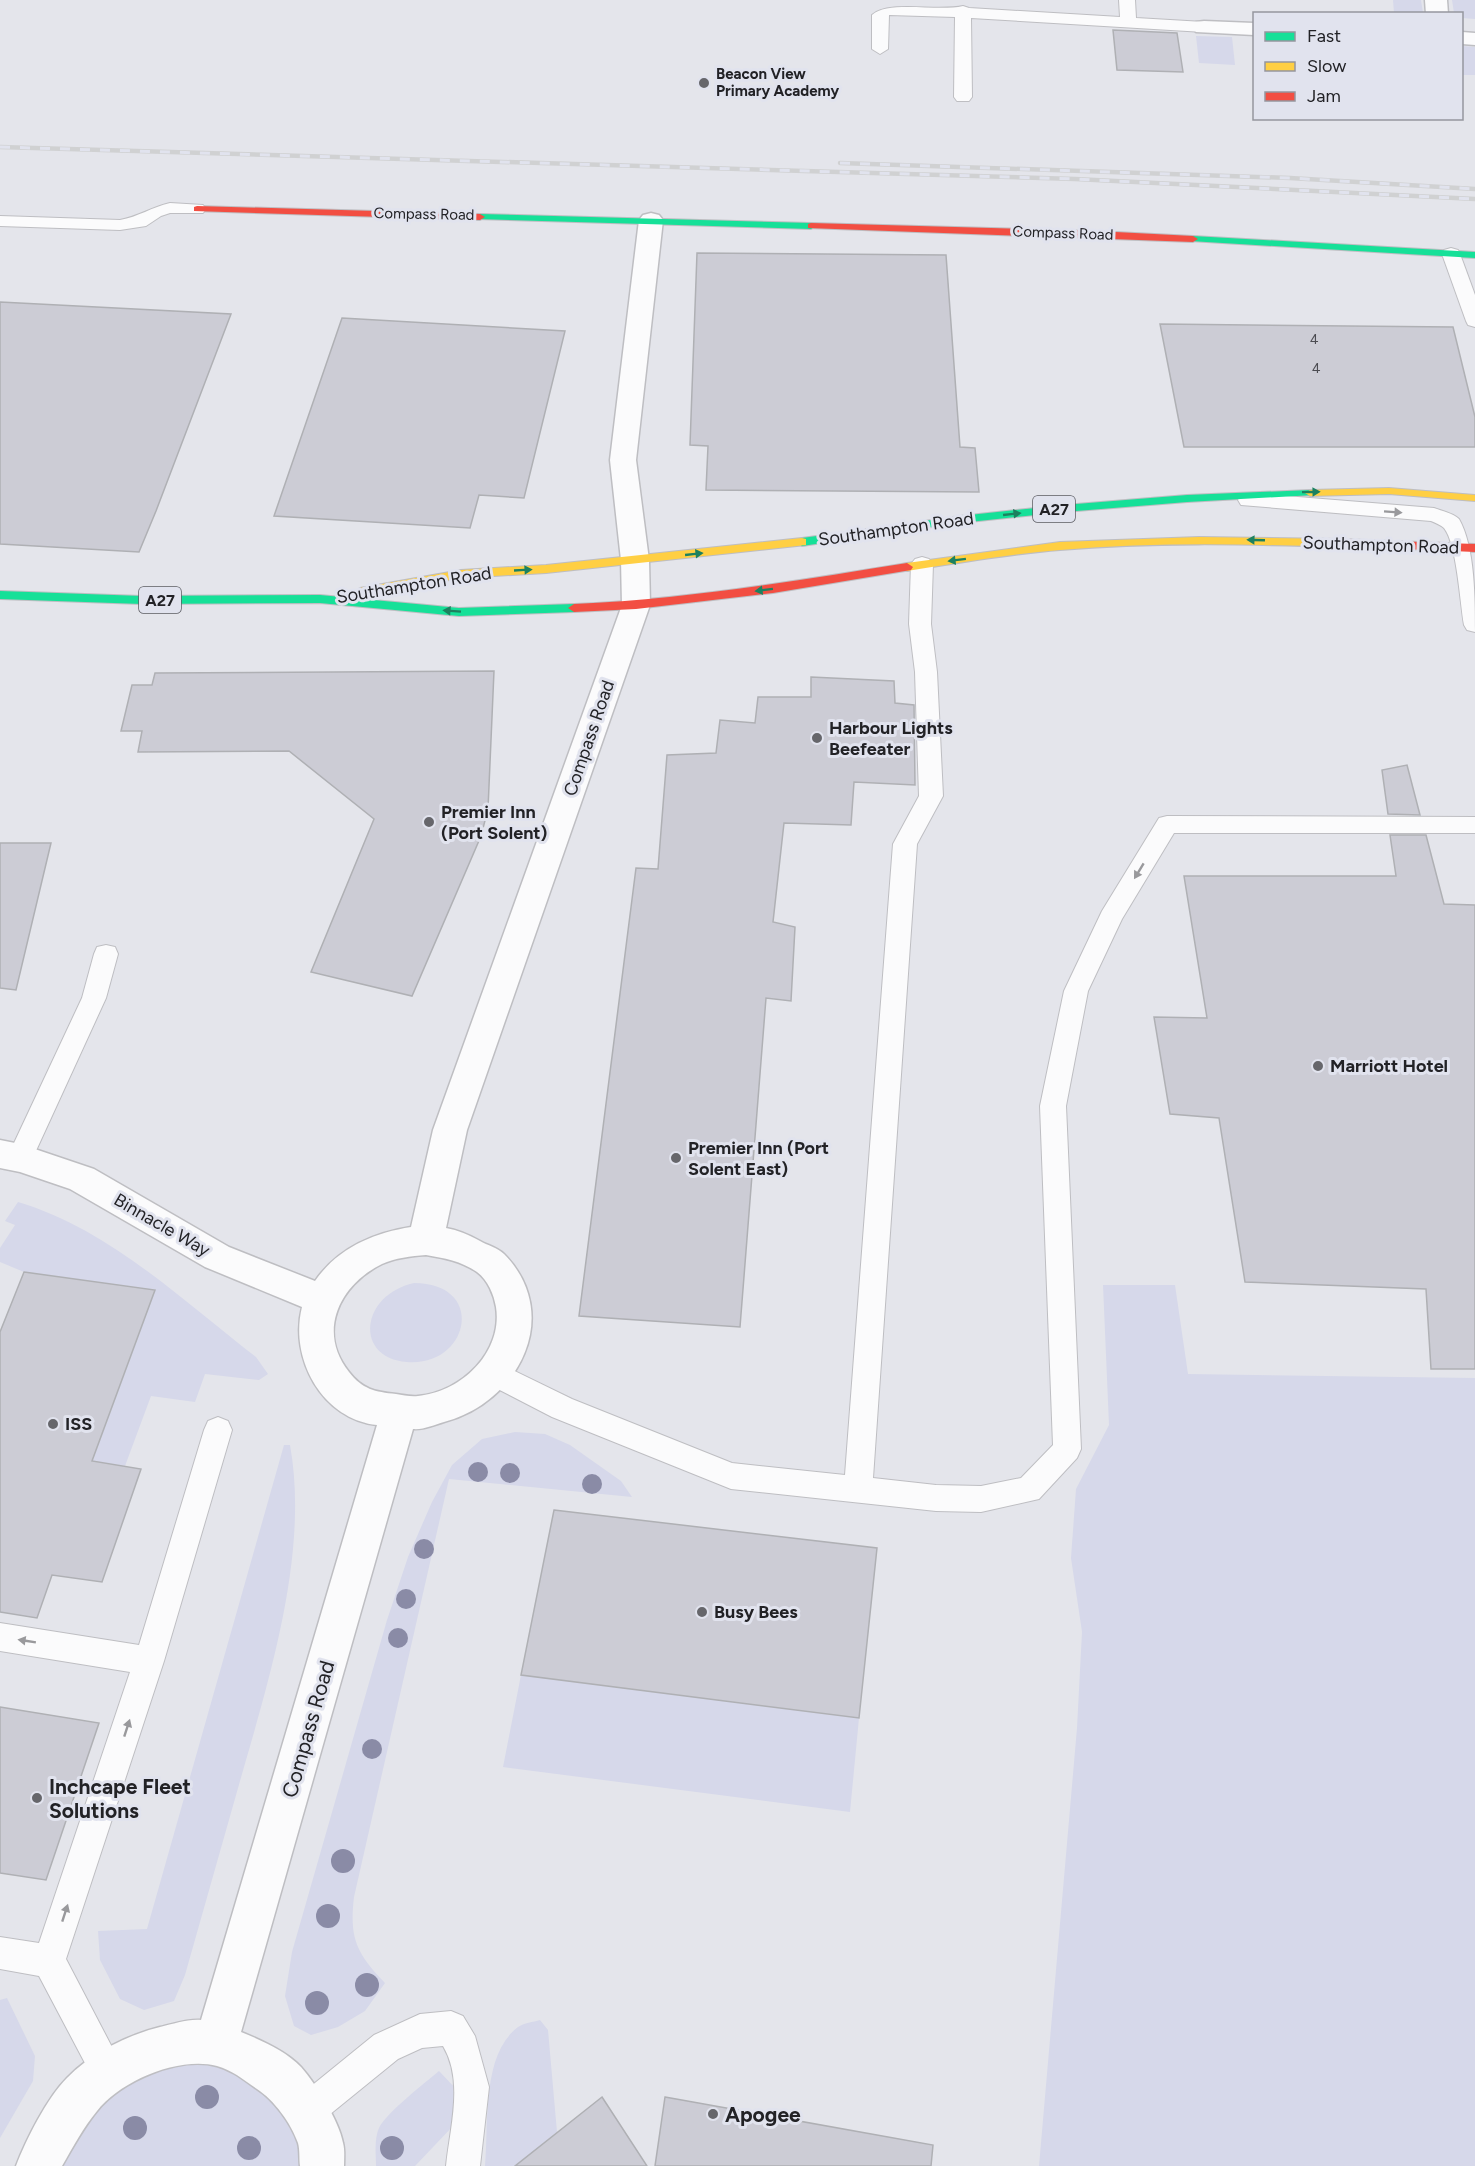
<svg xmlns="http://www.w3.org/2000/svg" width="1475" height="2166" viewBox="0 0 1475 2166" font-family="Figtree,sans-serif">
  <rect width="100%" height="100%" fill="#e4e5eb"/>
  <g fill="#d6d8ea">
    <polygon points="1393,0 1421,0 1423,13 1394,13"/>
    <polygon points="1452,0 1475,0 1475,19 1462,18 1462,14 1454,13"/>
    <polygon points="1196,36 1232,37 1235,65 1199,63"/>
    <polygon points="1462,46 1475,47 1475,75 1462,75"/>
    <path d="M 18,1202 C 109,1229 182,1300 256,1357 L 268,1374 L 259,1380 L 205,1374 L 195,1402 L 151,1396 L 125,1466 L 92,1462 L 155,1290 L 24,1272 L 0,1262 L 0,1248 L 15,1225 L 5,1221 Z"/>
    <path d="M 414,1283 C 487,1283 470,1367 407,1362 C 354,1358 360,1295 414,1283 Z"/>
    <polygon points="1103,1285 1175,1285 1188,1374 1475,1378 1475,2166 1039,2166 1077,1728 1082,1632 1071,1558 1076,1489 1109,1425"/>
    <path d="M 515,1432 L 545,1434 L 570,1445 L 621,1481 L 632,1497 L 449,1479 L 354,1897 C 349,1939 357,1954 385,1983 L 365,2011 L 338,2027 L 311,2035 L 294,2026 L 285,1996 L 292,1952 L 387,1620 L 408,1557 L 432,1502 L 452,1465 L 482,1439 Z"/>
    <path d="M 284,1445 L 290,1445 C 309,1550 271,1673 242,1774 C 223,1841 204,1908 185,1975 L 174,2001 L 144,2010 L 120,1999 L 100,1960 L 98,1931 L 147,1929 Z"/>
    <polygon points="521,1675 859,1718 850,1812 503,1767"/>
    <polygon points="7,1998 35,2056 33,2081 0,2138 0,2000"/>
    <path d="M 540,2020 L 548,2030 L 557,2132 L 516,2166 L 485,2166 C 489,2124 481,2055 518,2027 C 524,2023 533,2022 540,2020 Z"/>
    <polygon points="148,2057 248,2060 319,2166 43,2166"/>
    <path d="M 439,2071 L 456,2089 L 453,2126 L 415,2166 L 376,2166 C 376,2154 374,2139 379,2128 C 386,2113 425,2083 439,2071 Z"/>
  </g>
  <g fill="#ccccd5" stroke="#afb0b4" stroke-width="1.5">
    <polygon points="1113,30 1177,33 1183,72 1117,70"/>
    <polygon points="697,253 946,255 960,447 975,448 979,492 706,490 708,446 690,445"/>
    <polygon points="0,302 231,314 156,511 139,552 0,544"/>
    <polygon points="342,318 565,331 524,498 479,495 470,528 274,516"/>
    <polygon points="1160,324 1453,327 1475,417 1475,447 1184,447"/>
    <polygon points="494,671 488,809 481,836 412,996 311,972 374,819 289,751 138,752 142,731 121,731 132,685 152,685 155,673"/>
    <polygon points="811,677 894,681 895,703 914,705 915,785 854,782 851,825 784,823 773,922 795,927 791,1001 766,998 740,1327 579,1316 636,868 658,869 667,755 716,753 720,720 755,723 758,697 811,697"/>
    <polygon points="1407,765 1420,815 1388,814 1382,770"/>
    <polygon points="1390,835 1426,835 1444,904 1475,905 1475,1369 1431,1369 1426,1289 1245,1282 1219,1118 1170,1114 1154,1017 1207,1018 1184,876 1396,876"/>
    <polygon points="0,843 51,843 16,990 0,988"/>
    <polygon points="24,1272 155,1290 92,1461 141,1469 102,1582 52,1575 37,1618 0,1612 0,1332"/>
    <polygon points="554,1510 877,1548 859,1718 521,1675"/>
    <polygon points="0,1707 99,1723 46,1880 0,1873"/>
    <polygon points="602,2097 647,2166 515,2166"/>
    <polygon points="665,2097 933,2145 931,2166 655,2166"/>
  </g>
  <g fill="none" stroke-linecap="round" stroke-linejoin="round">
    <g stroke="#bebec2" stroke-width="2">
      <g id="lane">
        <path d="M 1119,0 L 1135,0 L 1136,18 L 1204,22 L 1212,27 L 1204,32 L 971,18 L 972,97 L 969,101 L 957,101 L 954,97 L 955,17 L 889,15 L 888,49 L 880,54 L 872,49 L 872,15 C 888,0 938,12 963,6 L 969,8 L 1120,17 Z"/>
        <path d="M 170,203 L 203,205 L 206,209 L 203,213 L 170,213 L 161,216 L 146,226 L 120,230 L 0,226 L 0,216 L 120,220 C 138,217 152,207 170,203 Z"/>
        <polygon points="1451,248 1458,250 1460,254 1475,295 1475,327 1468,325 1466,321 1442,254 1444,250"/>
        <path d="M 1248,493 L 1434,508 C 1442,511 1453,513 1459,519 C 1475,547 1475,599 1475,632 L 1467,630 L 1464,625 C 1460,603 1457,544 1444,528 C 1441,525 1436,523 1431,521 L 1241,505 L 1238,500 L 1241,495 Z"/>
        <polygon points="922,557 929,559 933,564 931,624 937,672 943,796 917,844 873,1478 936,1485 981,1486 1021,1478 1053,1445 1040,1106 1064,991 1102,911 1159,818 1167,816 1475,817 1475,833 1174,833 1122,919 1088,991 1066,1106 1081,1449 1077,1458 1039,1499 981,1512 936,1511 731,1489 552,1417 486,1383 482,1374 486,1365 496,1362 572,1399 732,1463 845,1475 893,844 919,796 915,672 909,624 911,564 915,559"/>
        <polygon points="106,945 115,947 118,954 106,998 29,1166 20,1169 11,1166 7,1158 82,998 94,954 97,947"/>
        <polygon points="218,1417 228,1421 232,1430 164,1661 66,1959 125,2072 120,2084 108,2089 96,2084 39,1976 0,1969 0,1937 39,1943 130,1672 0,1651 0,1623 139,1645 204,1430 208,1421"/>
        <path d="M 451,2011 L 463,2016 L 475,2036 L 489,2087 L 480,2166 L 446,2166 C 450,2127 464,2081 443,2046 L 422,2048 L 398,2059 L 318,2124 L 306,2129 L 294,2124 L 289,2112 L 294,2100 L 374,2035 L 420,2014 Z"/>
      </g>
    </g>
    <g stroke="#bebec2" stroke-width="3">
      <g id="street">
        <polygon points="1425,0 1447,0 1448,14 1426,14"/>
        <polygon points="1204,21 1254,23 1254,35 1196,32 1193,27 1196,22"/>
        <polygon points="1462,32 1475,33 1475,45 1462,44"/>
        <path d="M 651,213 L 659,215 L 663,220 L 636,460 L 649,560 L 650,605 L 467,1130 L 446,1228 C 458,1230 469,1235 480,1241 C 487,1245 498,1248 504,1254 C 564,1315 518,1403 444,1422 C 434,1425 423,1430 413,1429 L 241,2032 C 261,2040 286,2051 301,2067 C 316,2084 339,2121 343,2143 C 345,2150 344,2159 344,2166 L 300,2166 C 299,2159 300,2150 298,2143 C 291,2123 274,2100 257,2089 C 244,2080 232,2070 217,2066 C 179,2056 120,2081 97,2111 C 83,2128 73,2147 62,2166 L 16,2166 C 26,2140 47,2098 67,2078 C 91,2053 128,2035 160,2027 C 174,2024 187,2019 201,2020 L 377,1425 C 322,1419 289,1358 302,1307 L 205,1267 L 70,1189 L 20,1172 L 0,1168 L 0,1140 L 20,1144 L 94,1169 L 229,1247 L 315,1281 C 338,1248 373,1233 411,1227 L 433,1130 L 622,605 L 621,560 L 610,460 L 639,220 L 643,215 ZM 426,1255 C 444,1258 461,1261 477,1272 C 488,1280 494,1295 496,1307 C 503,1352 462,1392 418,1396 C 411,1397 403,1395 396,1394 C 375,1392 362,1389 349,1372 C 317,1332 339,1285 382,1264 C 395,1258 411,1256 426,1255 Z"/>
      </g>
    </g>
    <g stroke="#bebec2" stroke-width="2">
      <g id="fast">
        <polygon points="480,214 811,223 816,226 811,229 477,219 477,215"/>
        <polygon points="1193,236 1475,252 1475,258 1190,241 1190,237"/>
        <polygon points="1310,490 1315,493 1314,495 1187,502 1064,512 960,523 802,546 796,542 802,538 960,516 1064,505 1187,495"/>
        <polygon points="0,591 142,596 320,595 459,608 574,604 580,608 574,612 459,616 320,603 142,604 0,599"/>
      </g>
    </g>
    <g stroke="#bebec2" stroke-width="2">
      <g id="slow">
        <polygon points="1389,488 1475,495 1475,501 1389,494 1310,496 1305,493 1310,490"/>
        <path d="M 1199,537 L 1338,539 L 1344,543 L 1338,547 C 1245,544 1153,542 1060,550 C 1009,554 958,563 907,571 L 901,567 L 907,563 L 1060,542 Z"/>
        <polygon points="802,538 806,539 806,545 546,573 461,578 360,596 354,592 360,588 461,570 546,565"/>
      </g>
    </g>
    <g stroke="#bebec2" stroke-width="2">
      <g id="jam">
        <polygon points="197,206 480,214 485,217 480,220 194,211 194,207"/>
        <polygon points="811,223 1096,231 1193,236 1198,239 1193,242 808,228 808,224"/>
        <polygon points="1338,539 1475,544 1475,552 1334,546 1332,543"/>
        <path d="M 907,563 L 913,567 L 911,570 L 773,593 L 636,609 L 574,612 L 568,608 L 574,604 C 686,599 796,581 907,563 Z"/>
      </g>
    </g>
    <use href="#lane" fill="#fbfbfc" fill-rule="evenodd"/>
    <use href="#street" fill="#fbfbfc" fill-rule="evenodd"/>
    <use href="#fast" fill="#16e098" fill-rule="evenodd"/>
    <use href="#slow" fill="#ffcf43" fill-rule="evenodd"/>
    <use href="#jam" fill="#f24e42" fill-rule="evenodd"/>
    <g stroke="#d0d1d2" stroke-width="4.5">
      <g id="rail">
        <polyline points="0,147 1075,179 1475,199"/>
        <polyline points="840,163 1290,178 1475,189"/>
      </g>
    </g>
    <use href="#rail" stroke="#e1e3ee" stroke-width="3" stroke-dasharray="10" stroke-linecap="butt"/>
  </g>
  <g fill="#8a8ba6">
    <circle cx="478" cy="1472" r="10"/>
    <circle cx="510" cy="1473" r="10"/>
    <circle cx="592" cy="1484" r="10"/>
    <circle cx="424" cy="1549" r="10"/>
    <circle cx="406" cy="1599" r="10"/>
    <circle cx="398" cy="1638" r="10"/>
    <circle cx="372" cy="1749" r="10"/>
    <circle cx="343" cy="1861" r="12"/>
    <circle cx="328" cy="1916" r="12"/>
    <circle cx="367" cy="1985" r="12"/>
    <circle cx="317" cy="2003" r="12"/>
    <circle cx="207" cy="2097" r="12"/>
    <circle cx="135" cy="2128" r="12"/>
    <circle cx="249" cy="2148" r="12"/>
    <circle cx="392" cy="2148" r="12"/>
  </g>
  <defs><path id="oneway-solid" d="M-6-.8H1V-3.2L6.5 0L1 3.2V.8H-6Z" transform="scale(1.5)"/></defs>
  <g fill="#1c815f">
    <use href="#oneway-solid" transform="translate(1311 492) rotate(-1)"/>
    <use href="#oneway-solid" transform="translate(1012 514) rotate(-6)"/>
    <use href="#oneway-solid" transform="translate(1256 540) rotate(-178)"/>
    <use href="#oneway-solid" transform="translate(694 554) rotate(-6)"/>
    <use href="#oneway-solid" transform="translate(957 560) rotate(173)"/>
    <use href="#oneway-solid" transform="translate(523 570) rotate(-3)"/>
    <use href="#oneway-solid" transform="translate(764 590) rotate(173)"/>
    <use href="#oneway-solid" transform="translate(452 611) rotate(-176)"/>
  </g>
  <g fill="#99999c">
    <use href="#oneway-solid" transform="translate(1393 512) rotate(4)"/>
    <use href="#oneway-solid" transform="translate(1139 871) rotate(121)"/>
    <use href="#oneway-solid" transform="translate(27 1641) rotate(-171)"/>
    <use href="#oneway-solid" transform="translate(127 1728) rotate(-72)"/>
    <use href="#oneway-solid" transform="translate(65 1913) rotate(-72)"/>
  </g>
  <g fill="#66666b" stroke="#e1e3ee" stroke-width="2">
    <circle cx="704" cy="83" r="6"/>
    <circle cx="817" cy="738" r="6"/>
    <circle cx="429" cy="822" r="6"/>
    <circle cx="1318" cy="1066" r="6"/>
    <circle cx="676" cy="1158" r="6"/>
    <circle cx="53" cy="1424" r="6"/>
    <circle cx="702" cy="1612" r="6"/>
    <circle cx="37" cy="1798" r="6"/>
    <circle cx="713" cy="2114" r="6"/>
  </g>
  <g text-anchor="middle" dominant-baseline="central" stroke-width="6" stroke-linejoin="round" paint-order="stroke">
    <g font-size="14" fill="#4c4c52">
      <text x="1314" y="339">4</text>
      <text x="1316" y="368">4</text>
    </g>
    <g font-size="15" font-weight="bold" fill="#222226" stroke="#e1e3ee" text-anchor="start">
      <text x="716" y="74">Beacon View<tspan x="716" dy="17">Primary Academy</tspan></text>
    </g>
    <g font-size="15" fill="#222226" stroke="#e1e3ee">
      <text transform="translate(424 214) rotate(1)">Compass Road</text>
      <text transform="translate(1063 233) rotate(2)">Compass Road</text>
    </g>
    <g fill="#e1e3ee" stroke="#5b5c62" stroke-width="1.5">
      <rect x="1033" y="496" width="42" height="26" rx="4.5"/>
      <rect x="139" y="587" width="42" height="26" rx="4.5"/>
    </g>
    <g font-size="16" font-weight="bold" fill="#222226">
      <text x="1054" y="509">A27</text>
      <text x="160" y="600">A27</text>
    </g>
    <g font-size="18" fill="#222226" stroke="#e1e3ee">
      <text transform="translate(896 529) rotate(-8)">Southampton Road</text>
      <text transform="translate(1381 545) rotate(2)">Southampton Road</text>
      <text transform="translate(414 585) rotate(-9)">Southampton Road</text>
      <text transform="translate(589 738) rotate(-71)">Compass Road</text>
      <text transform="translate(162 1225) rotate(30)">Binnacle Way</text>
    </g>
    <g font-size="18" font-weight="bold" fill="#222226" stroke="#e1e3ee" text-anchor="start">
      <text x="829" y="728">Harbour Lights<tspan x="829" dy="21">Beefeater</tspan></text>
      <text x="441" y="812">Premier Inn<tspan x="441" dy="21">(Port Solent)</tspan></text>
      <text x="1330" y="1066">Marriott Hotel</text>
      <text x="688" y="1148">Premier Inn (Port<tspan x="688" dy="21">Solent East)</tspan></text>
      <text x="65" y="1424">ISS</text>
      <text x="714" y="1612">Busy Bees</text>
    </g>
    <g font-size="21" fill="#222226" stroke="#e1e3ee">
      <text transform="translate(308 1729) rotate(-74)">Compass Road</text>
    </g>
    <g font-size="21" font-weight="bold" fill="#222226" stroke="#e1e3ee" text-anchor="start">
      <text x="49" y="1786">Inchcape Fleet<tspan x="49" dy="24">Solutions</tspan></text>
      <text x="725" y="2114">Apogee</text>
    </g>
  </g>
  <rect x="1253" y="12" width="210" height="108" fill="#e1e3ee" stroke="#95969e" stroke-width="1.5"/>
  <rect x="1265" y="32" width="30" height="9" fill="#16e098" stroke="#95969e" stroke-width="1.5"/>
  <text x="1307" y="42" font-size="18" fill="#222226">Fast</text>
  <rect x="1265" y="62" width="30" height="9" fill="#ffcf43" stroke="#95969e" stroke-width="1.5"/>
  <text x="1307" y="72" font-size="18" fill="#222226">Slow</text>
  <rect x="1265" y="92" width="30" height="9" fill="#f24e42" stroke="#95969e" stroke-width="1.5"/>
  <text x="1307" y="102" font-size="18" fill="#222226">Jam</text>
</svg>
